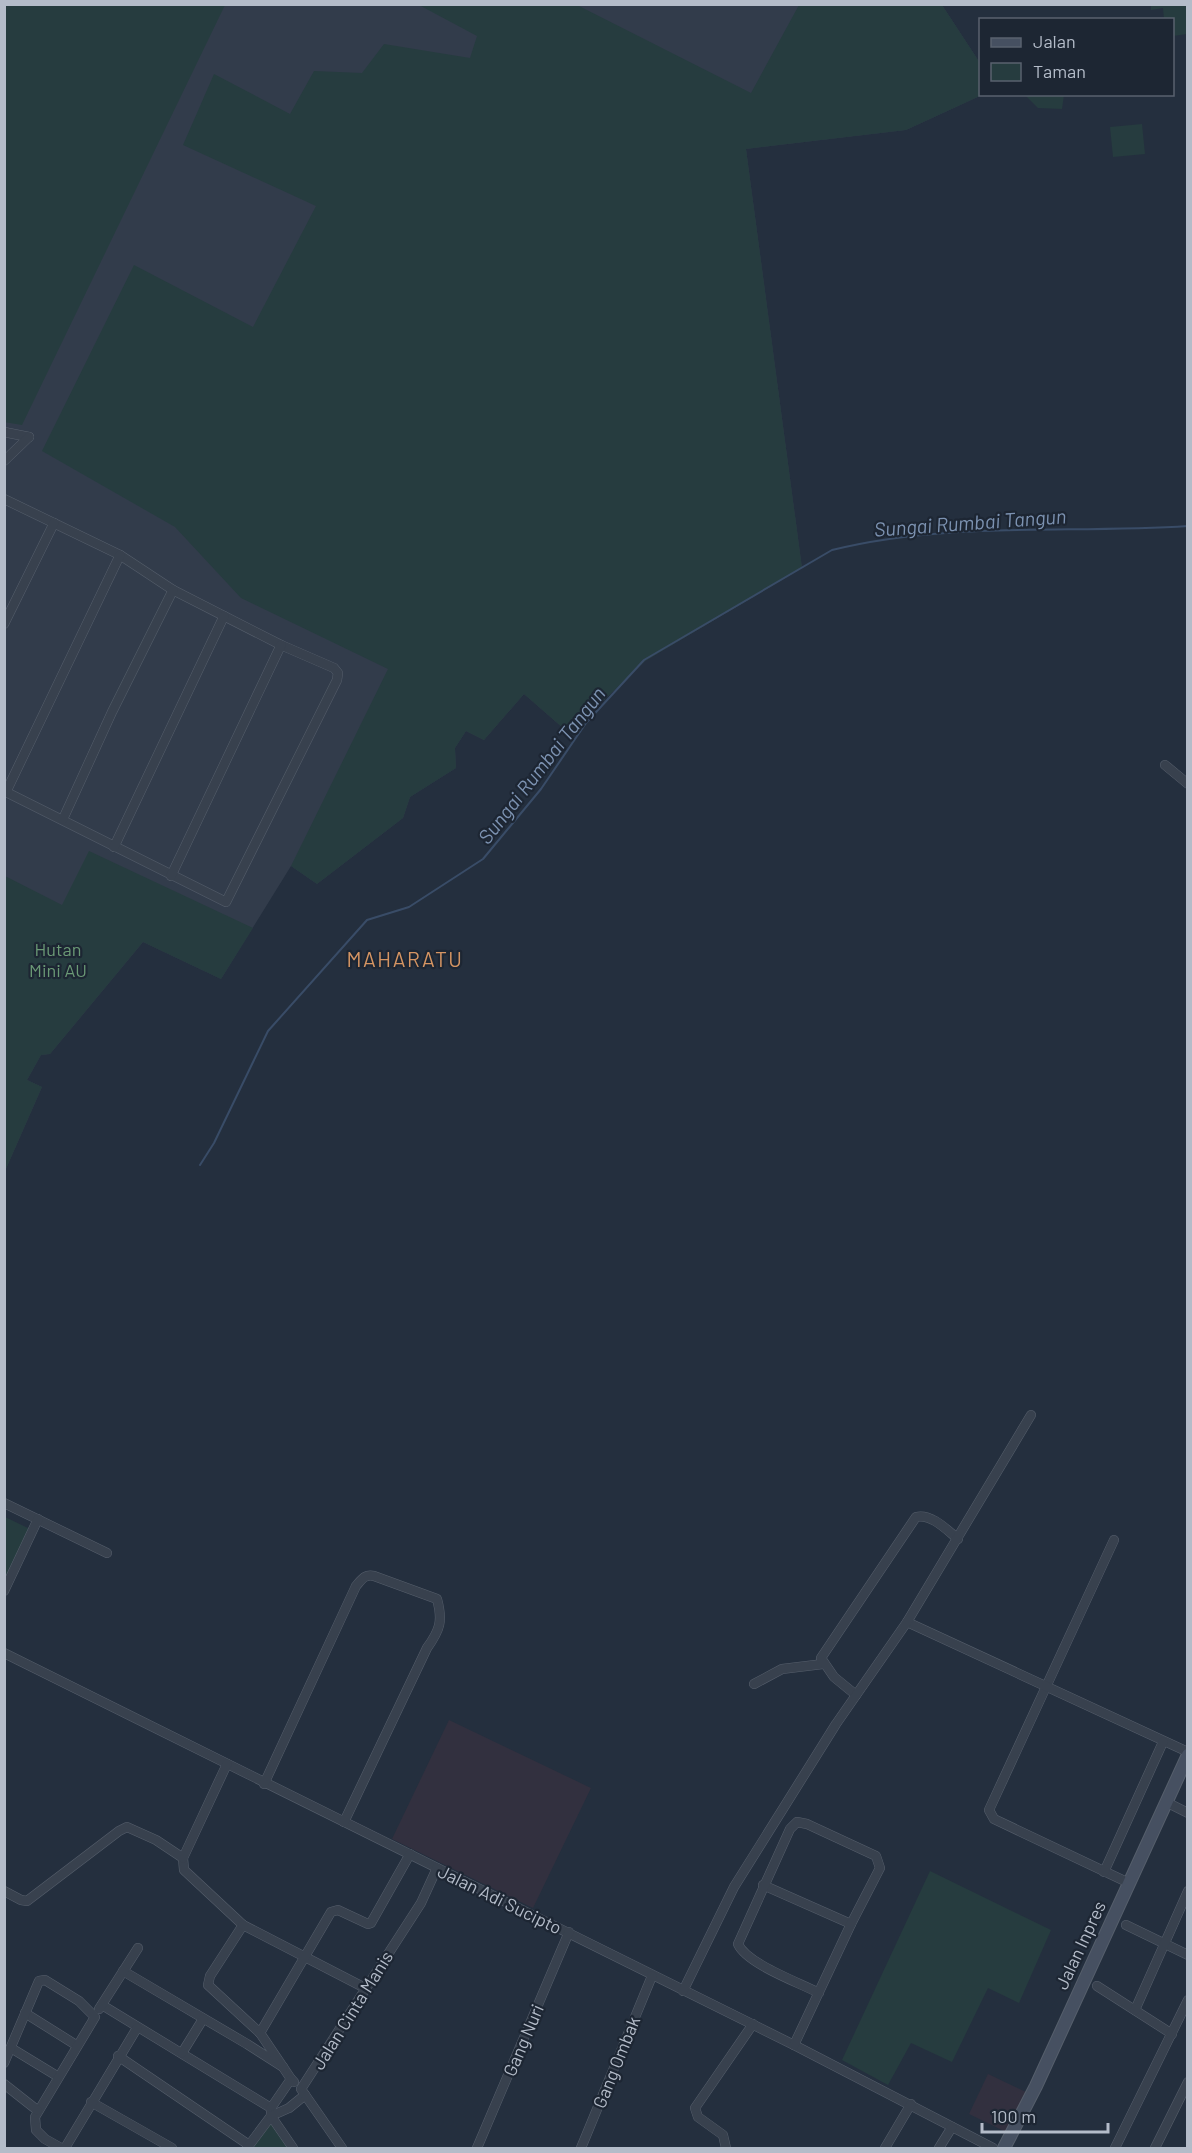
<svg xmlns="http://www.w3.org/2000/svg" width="1192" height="2153" viewBox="0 0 1192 2153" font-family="Barlow,sans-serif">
  <rect width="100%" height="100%" fill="#242f3e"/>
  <g fill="#32303f">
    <polygon points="449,1720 591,1788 533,1908 392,1839"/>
    <polygon points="988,2074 1026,2092 1006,2132 969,2114"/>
  </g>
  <polygon fill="#323c4b" points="5,5 942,5 980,63 982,95 906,130 746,149 802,568 645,661 582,721 563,728 524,694 484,740 466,731 455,748 456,768 410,797 403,818 317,884 291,866 221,979 143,942 50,1054 41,1055 27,1080 42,1087 5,1171"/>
  <g fill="#263c3f">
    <polygon points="5,4 225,5 22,425 4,422"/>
    <polygon points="419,5 577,5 751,93 799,5 942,5 980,63 982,95 906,130 746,149 802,568 645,661 582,721 563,728 524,694 484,740 466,731 455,748 456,768 410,797 403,818 317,884 291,866 388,669 241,598 175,527 42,451 134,265 253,327 316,206 183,145 214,74 290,114 314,71 362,73 384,44 470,58 477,36"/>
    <polygon points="1151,5 1187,5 1187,34 1173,36 1172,20 1164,19 1163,8 1151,10"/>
    <polygon points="1025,95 1064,95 1062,109 1038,108"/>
    <polygon points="1142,124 1145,154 1113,157 1110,127"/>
    <polygon points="89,851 253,928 221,979 143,942 50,1054 41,1055 27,1080 42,1087 5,1171 5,876 62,905"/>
    <polygon points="5,1517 30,1529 5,1581"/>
    <polygon points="930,1871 1051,1930 1019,2003 988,1988 952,2062 911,2043 888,2085 842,2060"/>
    <polygon points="270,2122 290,2148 250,2148"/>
  </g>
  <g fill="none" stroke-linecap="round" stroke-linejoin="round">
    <path stroke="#394c67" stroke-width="2" d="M 200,1165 L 214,1143 L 268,1031 L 367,920 L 409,907 L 483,859 L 541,789 L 586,723 L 644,660 L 832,550 C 948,521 1069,534 1188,526"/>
    <g stroke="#565f6c" stroke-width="10">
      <g id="street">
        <polyline points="4,432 29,437"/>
        <polyline points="4,461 29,437"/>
        <polyline points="4,499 120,555 173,590 281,645 334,668 338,673 337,680 226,902 4,791"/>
        <polyline points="4,624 54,523"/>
        <polyline points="1165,765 1188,784"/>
        <polyline points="6,792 120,555"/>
        <polyline points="63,819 112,712 173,590"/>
        <polyline points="114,847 224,616"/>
        <polyline points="171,876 281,645"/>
        <polyline points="4,1503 107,1553"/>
        <polyline points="1114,1540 989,1810 994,1819 1129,1883"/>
        <polyline points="4,1591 38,1519"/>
        <polyline points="907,1622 1188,1752"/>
        <polyline points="4,1653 794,2045 993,2148"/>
        <polyline points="754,1684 782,1669 823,1664"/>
        <path d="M 856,1695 L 834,1677 L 821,1658 L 916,1517 C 931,1513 947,1530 958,1539"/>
        <path d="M 264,1784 L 356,1586 C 362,1579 365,1574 374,1576 L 437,1599 C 443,1621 440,1630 427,1648 L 344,1822"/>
        <polyline points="1166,1802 1188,1813"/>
        <polyline points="183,1858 184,1870 243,1925 210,1976 208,1985 260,2033"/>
        <polyline points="1104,1872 1163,1742"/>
        <polyline points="763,1885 851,1924"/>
        <polyline points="4,1891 21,1900 27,1901 119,1831 127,1827 156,1840 183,1858 227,1764"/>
        <polyline points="243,1925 367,1989"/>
        <polyline points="1126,1925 1188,1955"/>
        <polyline points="123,1971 247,2044 283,2067 291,2079"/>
        <polyline points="1097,1986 1172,2034"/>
        <polyline points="683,1991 734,1887 836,1724 907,1622 1031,1415"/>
        <polyline points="102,2005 271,2108"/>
        <polyline points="99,2009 138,1948"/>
        <polyline points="1135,2010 1188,1891"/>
        <polyline points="25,2013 76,2045"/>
        <path d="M 794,2045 L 851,1924 L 880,1868 L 876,1856 L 807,1824 L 797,1822 L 790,1829 L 738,1944 C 747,1964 798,1982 819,1993"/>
        <polyline points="11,2048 57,2076"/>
        <polyline points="182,2053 203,2019"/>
        <polyline points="118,2056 249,2145"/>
        <polyline points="4,2063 39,1981 45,1980 79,2001 95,2017 35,2117 36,2130 45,2139 61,2148"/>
        <polyline points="283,2067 260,2033 331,1912 338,1910 368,1924 371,1923 410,1854"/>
        <polyline points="4,2084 37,2110"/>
        <polyline points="91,2102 172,2148"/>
        <polyline points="65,2148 137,2028"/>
        <polyline points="247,2148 271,2116 271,2108 291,2079 294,2082"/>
        <polyline points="293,2148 271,2116 289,2108 305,2095"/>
        <polyline points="342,2148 301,2089 421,1903 437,1868"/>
        <polyline points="477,2148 569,1932"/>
        <polyline points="581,2148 652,1976"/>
        <polyline points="726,2148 723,2135 698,2117 695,2108 753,2024"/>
        <polyline points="885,2148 911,2104"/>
        <polyline points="939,2148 952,2127"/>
        <polyline points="1115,2148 1188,2000"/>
        <polyline points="1155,2148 1188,2082"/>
      </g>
    </g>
    <g stroke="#565f6c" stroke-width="14">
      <polyline id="secondary" points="1004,2148 1036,2086 1188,1755"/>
    </g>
    <use href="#street" stroke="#38414e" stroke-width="9"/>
    <use href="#secondary" stroke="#465061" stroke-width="12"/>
  </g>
  <g text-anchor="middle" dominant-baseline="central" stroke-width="4.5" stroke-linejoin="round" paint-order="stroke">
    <g font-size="18" fill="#6b9a76" stroke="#1d2633">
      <text x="58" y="949">Hutan<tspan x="58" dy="21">Mini AU</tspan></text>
    </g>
    <g font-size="18" fill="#b4bcc9" stroke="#1d2633">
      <text transform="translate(500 1899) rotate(26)">Jalan Adi Sucipto</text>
      <text transform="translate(1080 1945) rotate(-65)">Jalan Inpres</text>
      <text transform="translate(352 2010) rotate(-58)">Jalan Cinta Manis</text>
      <text transform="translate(523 2040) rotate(-67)">Gang Nuri</text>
      <text transform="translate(616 2062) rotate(-68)">Gang Ombak</text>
    </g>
    <g font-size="20" font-style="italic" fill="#7c92b1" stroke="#1d2633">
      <text transform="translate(970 522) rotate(-4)">Sungai Rumbai Tangun</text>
      <text transform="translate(541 765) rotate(-52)">Sungai Rumbai Tangun</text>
    </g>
    <g font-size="21" letter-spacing="1.5" fill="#d59563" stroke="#1d2633">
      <text x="405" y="958">MAHARATU</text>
    </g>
  </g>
  <rect width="1192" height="2153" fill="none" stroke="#b4bcc9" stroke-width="12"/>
  <rect x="979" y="18" width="195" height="78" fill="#1d2633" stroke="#59626f" stroke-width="1.5"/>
  <rect x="991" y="38" width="30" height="9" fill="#465061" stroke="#59626f" stroke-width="1.5"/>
  <text x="1033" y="48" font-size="18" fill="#b4bcc9">Jalan</text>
  <rect x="991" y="63" width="30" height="18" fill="#263c3f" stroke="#59626f" stroke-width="1.5"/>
  <text x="1033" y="78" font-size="18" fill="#b4bcc9">Taman</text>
  <path d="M982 2123v9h126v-9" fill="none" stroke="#b4bcc9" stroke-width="3"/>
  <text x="991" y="2123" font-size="18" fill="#b4bcc9" stroke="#1d2633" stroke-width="4.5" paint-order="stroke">100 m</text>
</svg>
